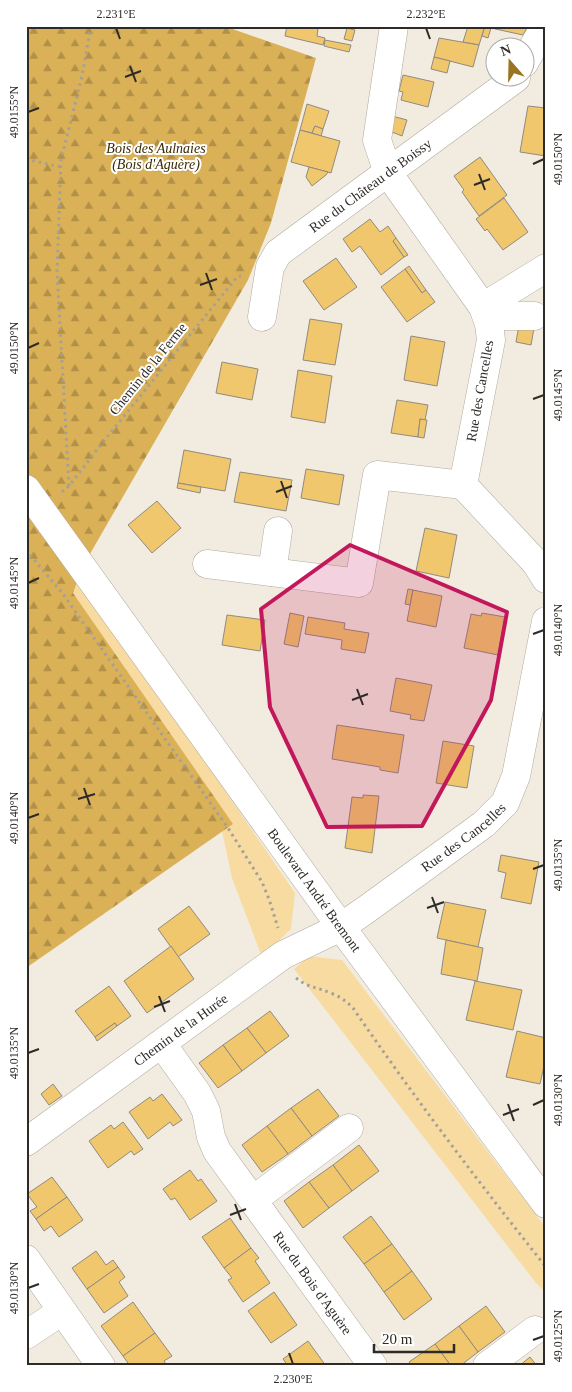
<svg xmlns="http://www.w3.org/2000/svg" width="572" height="1392" viewBox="0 0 572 1392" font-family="Georgia,serif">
  <defs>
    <pattern id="forest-firs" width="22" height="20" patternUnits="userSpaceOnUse" patternTransform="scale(1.25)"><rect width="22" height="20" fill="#dbb157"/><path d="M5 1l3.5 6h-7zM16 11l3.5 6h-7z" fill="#b29048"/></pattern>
  </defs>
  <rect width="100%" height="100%" fill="#f2ece0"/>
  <g fill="#f8dba1">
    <polygon points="26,507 88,590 295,893 291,929 262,957 232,878 222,831 26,560"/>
    <polygon points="309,956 342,960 546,1228 546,1293 536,1283 294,969"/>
  </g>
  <polygon fill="url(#forest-firs)" points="26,26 224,26 316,58 271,223 248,280 83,566 73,593 233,824 26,968"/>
  <g fill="#f1c76d" stroke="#908a7f">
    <polygon points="287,26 307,26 318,29 317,36 325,38 323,45 285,36"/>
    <polygon points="468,26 485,26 479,45 463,42"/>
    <polygon points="485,26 528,26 523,35 491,28 488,38 482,36"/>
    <polygon points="347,28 355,30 352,41 344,39"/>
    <polygon points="439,38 479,45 473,67 434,57"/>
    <polygon points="325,40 351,45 349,52 324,46"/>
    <polygon points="434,57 450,61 447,73 431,69"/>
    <polygon points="403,75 434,82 428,107 401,100 403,92 399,91"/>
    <polygon points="307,104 329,111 323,129 315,126 312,133 300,130"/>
    <polygon points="528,106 546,108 546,156 520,152"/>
    <polygon points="392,116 407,120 402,136 387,130"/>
    <polygon points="315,126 323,129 321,136 312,133"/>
    <polygon points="300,130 340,141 331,173 291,162"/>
    <polygon points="480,157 507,195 479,216 462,192 464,190 454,176"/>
    <polygon points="309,167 328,172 326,175 312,186 306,177"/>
    <polygon points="504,198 528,232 503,250 487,229 485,231 476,219"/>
    <polygon points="370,219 380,232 388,226 396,238 393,241 404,257 381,275 360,246 352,252 343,239"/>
    <polygon points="396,238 408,255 404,257 393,241"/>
    <polygon points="336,258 357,287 324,310 303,281"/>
    <polygon points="409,266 426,290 422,293 405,269"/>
    <polygon points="405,269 422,293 426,290 435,302 407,322 381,287"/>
    <polygon points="310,319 342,324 335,365 303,360"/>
    <polygon points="519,325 534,328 531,345 516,342"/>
    <polygon points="411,336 445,342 437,386 404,380"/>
    <polygon points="222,362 258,369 252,400 216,393"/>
    <polygon points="298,370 332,376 325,423 291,417"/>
    <polygon points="397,400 428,405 425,420 420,419 418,437 391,433"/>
    <polygon points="420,419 427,420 424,438 418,437"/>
    <polygon points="184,450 231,459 225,491 178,483"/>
    <polygon points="306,469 344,475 339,505 301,498"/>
    <polygon points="240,472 292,480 286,511 234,502"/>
    <polygon points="178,483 201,487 200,493 177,488"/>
    <polygon points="157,501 181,528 152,553 128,525"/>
    <polygon points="425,528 457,535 449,578 416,571"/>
    <polygon points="408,589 413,590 410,605 405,604"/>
    <polygon points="413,590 442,596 436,627 407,621"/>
    <polygon points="290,613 304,616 298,647 284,644"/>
    <polygon points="482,613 505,617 498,655 464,648 471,614 481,616"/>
    <polygon points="227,615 265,620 260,651 222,645"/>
    <polygon points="308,617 345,623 344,629 369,633 365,653 341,649 342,640 305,634"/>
    <polygon points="396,678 432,685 424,721 410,719 411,715 390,711"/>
    <polygon points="337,725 404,735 398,773 380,770 380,767 332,759"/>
    <polygon points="443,741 474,746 467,788 436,783"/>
    <polygon points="363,795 379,796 372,853 345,848 352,797 363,798"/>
    <polygon points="501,855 539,862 531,904 501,898 506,873 498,871"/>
    <polygon points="445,902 486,910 478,947 437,938"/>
    <polygon points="189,906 210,934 178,957 158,929"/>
    <polygon points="446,940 483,948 477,981 441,974"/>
    <polygon points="171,946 194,979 147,1013 124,981"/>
    <polygon points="475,981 522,990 513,1030 466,1020"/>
    <polygon points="109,986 131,1016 117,1026 115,1023 95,1037 75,1011"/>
    <polygon points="270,1011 289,1036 266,1053 247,1028"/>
    <polygon points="115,1023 117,1026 97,1041 95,1037"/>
    <polygon points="247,1028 266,1053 242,1071 223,1045"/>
    <polygon points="517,1031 546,1038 546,1057 540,1084 506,1077"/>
    <polygon points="223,1045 242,1071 218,1088 199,1063"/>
    <polygon points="53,1084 62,1096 49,1105 41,1094"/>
    <polygon points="318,1089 339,1116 312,1136 291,1108"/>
    <polygon points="162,1094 182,1120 173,1126 170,1122 148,1139 129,1112 150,1097 153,1101"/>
    <polygon points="291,1108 312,1136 288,1154 267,1126"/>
    <polygon points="123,1122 143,1149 134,1155 131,1151 108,1168 89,1141 111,1125 114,1129"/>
    <polygon points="267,1126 288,1154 262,1172 242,1145"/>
    <polygon points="359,1145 379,1171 352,1191 333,1165"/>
    <polygon points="333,1165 352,1191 329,1208 309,1182"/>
    <polygon points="190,1170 198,1181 201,1179 217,1201 190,1220 175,1198 171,1200 163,1189"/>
    <polygon points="52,1177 67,1197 36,1219 30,1211 37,1207 27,1194"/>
    <polygon points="309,1182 329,1208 303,1228 284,1201"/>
    <polygon points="67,1197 83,1220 59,1237 51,1226 44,1231 36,1219"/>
    <polygon points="371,1216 392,1244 364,1264 343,1237"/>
    <polygon points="230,1218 251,1248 224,1268 202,1237"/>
    <polygon points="392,1244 412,1271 384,1292 364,1264"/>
    <polygon points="251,1248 259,1258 255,1261 270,1283 243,1302 228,1280 232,1278 224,1268"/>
    <polygon points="96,1251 106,1265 113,1260 118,1267 87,1289 72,1268"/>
    <polygon points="118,1267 125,1277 119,1282 128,1296 104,1313 87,1289"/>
    <polygon points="412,1271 432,1299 404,1320 384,1292"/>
    <polygon points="274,1292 297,1325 271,1343 248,1311"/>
    <polygon points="133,1302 155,1333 123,1356 101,1326"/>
    <polygon points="486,1306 505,1332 478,1352 459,1326"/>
    <polygon points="459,1326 478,1352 460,1366 451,1366 435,1344"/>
    <polygon points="155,1333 172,1356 164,1361 167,1366 130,1366 123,1356"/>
    <polygon points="308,1341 326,1366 288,1366 283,1359"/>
    <polygon points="435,1344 451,1366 412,1366 409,1362"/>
    <polygon points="530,1357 537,1366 519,1366"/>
  </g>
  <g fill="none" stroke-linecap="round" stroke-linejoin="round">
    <g stroke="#b0aa9f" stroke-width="29">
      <g id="minor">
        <polyline points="394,26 377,140 388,173 483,307 489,324 491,340 463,485 536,563 546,579"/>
        <polyline points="524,63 545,26"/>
        <polyline points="483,307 546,268"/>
        <polyline points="487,316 534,316"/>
        <path id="s1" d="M 262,317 L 270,267 L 278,253 L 516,78"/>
        <polyline points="207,564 359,583 377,475 463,485"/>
        <polyline points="272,572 278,531"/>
        <path id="s2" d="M 162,1044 L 197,1093 L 206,1111 L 211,1137 L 217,1151 L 373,1366"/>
        <path id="s3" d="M 26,1142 L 283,955 L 341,927 L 367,909 L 484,824 L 505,803 L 516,776 L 546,621"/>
        <polyline points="253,1200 349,1128"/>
        <polyline points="26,1259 101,1366"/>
        <polyline points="26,1335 62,1311"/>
        <polyline points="487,1366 535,1330"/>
      </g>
    </g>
    <g stroke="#b0aa9f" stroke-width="29">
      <g id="major">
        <path id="s4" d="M 26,489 L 341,927 L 546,1204"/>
      </g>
    </g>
    <g stroke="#a5a097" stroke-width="3" stroke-dasharray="2.5 4" stroke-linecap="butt">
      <polyline points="26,159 61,167"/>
      <polyline points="69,486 57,272 61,160 82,76 91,26"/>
      <polyline points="62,492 69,486 107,437 237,277 241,276"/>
      <polyline points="26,550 63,594 228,828 262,882 269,899 278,928"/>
      <path d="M 296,978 C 310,989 319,987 333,994 C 341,997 347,1002 353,1008 C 414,1097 479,1183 546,1267"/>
    </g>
    <use href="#minor" stroke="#fff" stroke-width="28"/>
    <use href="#major" stroke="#fff" stroke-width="28"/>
  </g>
  <path fill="#c2185b" fill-opacity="0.2" stroke="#c2185b" stroke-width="4" stroke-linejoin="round" d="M 350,545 L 507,612 L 491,700 L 422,826 L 327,827 L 270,707 L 261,609 Z"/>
  <path fill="none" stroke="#2e2b27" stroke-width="2" d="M 116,28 L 120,39M 426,28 L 430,39M 130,66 L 136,82M 125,77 L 141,71M 28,112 L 39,108M 533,164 L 544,159M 479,174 L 485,190M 474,185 L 490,179M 206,273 L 212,290M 200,285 L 217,279M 28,348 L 39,343M 533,399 L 544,395M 281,481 L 287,498M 276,492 L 292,486M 28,583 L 39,578M 533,634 L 544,630M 357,689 L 363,705M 352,700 L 368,694M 84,788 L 90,805M 78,799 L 95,794M 28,818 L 39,814M 533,869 L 544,865M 432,897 L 438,913M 427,908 L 444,902M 159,996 L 165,1012M 154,1007 L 170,1001M 28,1053 L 39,1049M 508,1104 L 514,1121M 533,1105 L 544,1100M 503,1115 L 519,1109M 235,1204 L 241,1220M 230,1215 L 246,1209M 28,1288 L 39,1284M 533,1340 L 544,1336M 289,1353 L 293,1364"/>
  <g text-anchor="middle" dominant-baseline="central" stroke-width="4" stroke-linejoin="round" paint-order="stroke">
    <g font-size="14" font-style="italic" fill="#392900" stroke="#fff">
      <text x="156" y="148">Bois des Aulnaies<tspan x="156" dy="16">(Bois d'Aguère)</tspan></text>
    </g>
    <g font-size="14" fill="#2e2b27" stroke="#fff">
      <text stroke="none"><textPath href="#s1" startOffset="181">Rue du Château de Boissy</textPath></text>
      <text transform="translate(148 369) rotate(-51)">Chemin de la Ferme</text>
      <text transform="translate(480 391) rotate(-80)">Rue des Cancelles</text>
      <text stroke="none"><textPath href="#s3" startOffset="534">Rue des Cancelles</textPath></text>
      <text stroke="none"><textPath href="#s4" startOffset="494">Boulevard André Bremont</textPath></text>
      <text stroke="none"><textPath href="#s3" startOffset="191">Chemin de la Hurée</textPath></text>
      <text stroke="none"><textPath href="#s2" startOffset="285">Rue du Bois d'Aguère</textPath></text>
    </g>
  </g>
  <rect width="572" height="1392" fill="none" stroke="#ffffff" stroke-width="55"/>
  <g transform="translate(510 62) rotate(340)"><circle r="24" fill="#ffffff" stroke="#abaaa9"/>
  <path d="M0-4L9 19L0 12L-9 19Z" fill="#98751e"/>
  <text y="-8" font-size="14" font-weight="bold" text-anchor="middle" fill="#2e2b27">N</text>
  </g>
  <path d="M374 1344v8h80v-8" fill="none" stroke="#2e2b27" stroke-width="2.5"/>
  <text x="382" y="1344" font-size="15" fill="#2e2b27" stroke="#ffffff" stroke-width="4" paint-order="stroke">20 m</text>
  <rect x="28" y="28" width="516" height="1336" fill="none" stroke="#2e2b27" stroke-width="2"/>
  <g font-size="12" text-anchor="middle" fill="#2e2b27">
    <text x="116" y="18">2.231°E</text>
    <text x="426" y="18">2.232°E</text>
    <text transform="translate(14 112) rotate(-90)" y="4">49.0155°N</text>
    <text transform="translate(558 159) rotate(-90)" y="4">49.0150°N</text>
    <text transform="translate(14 348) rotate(-90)" y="4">49.0150°N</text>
    <text transform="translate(558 395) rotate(-90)" y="4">49.0145°N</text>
    <text transform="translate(14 583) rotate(-90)" y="4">49.0145°N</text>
    <text transform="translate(558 630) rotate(-90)" y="4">49.0140°N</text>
    <text transform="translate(14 818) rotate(-90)" y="4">49.0140°N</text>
    <text transform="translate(558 865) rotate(-90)" y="4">49.0135°N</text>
    <text transform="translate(14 1053) rotate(-90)" y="4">49.0135°N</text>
    <text transform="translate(558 1100) rotate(-90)" y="4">49.0130°N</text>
    <text transform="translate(14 1288) rotate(-90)" y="4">49.0130°N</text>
    <text transform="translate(558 1336) rotate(-90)" y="4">49.0125°N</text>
    <text x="293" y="1383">2.230°E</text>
  </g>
</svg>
